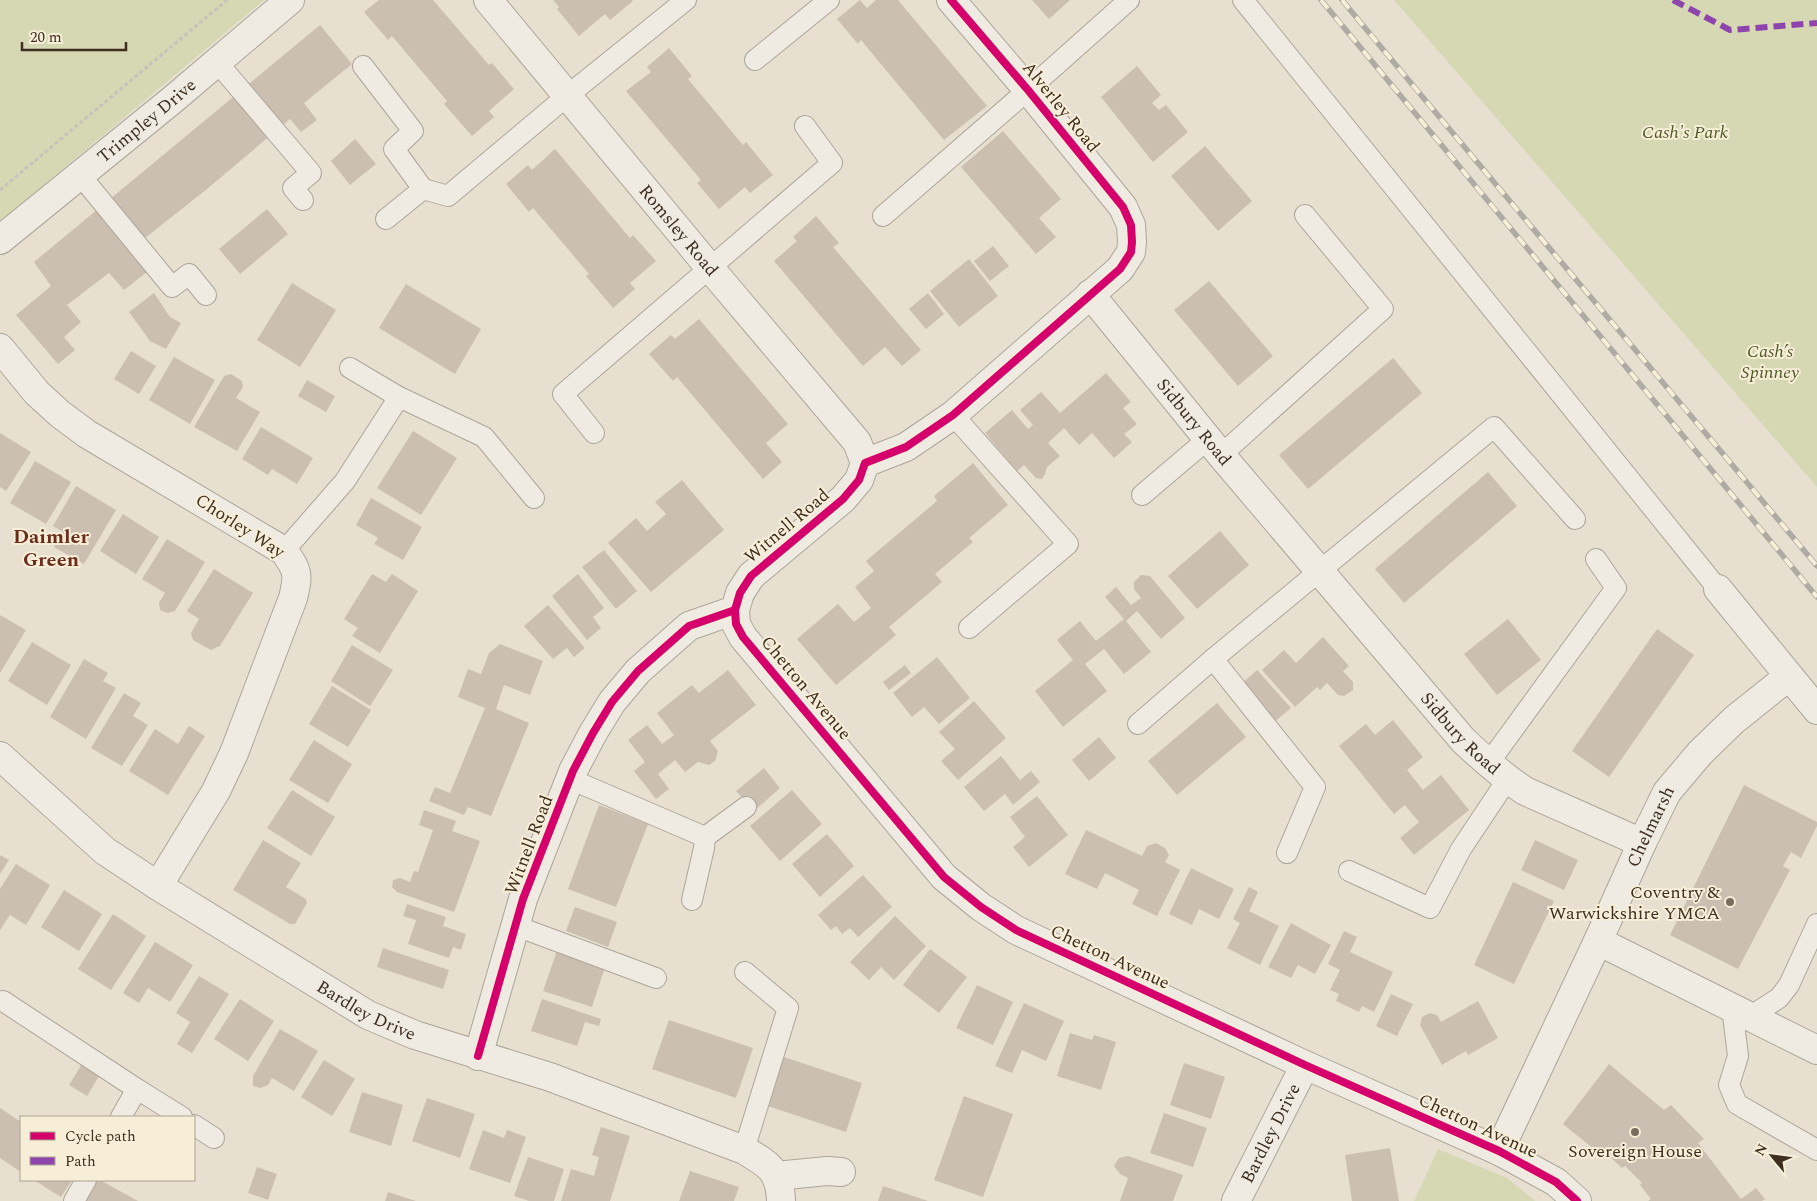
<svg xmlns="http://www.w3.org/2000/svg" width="1817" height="1201" viewBox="0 0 1817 1201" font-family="Spectral,serif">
  <rect width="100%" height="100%" fill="#e7e0d1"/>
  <g fill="#d6d7b3">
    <polygon points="0,0 264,0 0,222"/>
    <polygon points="1394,0 1817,0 1817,487"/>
    <polygon points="1438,1149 1507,1178 1535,1201 1414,1201"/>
  </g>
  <g fill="#cbbfb2">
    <polygon points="379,0 433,0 489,65 492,63 514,89 489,111 494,117 472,136 444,104 447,101 392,36 388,40 364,12"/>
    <polygon points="553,0 632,0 633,1 610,20 605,14 579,36 557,9 559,7"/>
    <polygon points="860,0 867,8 876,0 898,0 987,106 944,140 861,40 858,44 837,19"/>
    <polygon points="1032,0 1070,0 1049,19"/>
    <polygon points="320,25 352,64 304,103 317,120 301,132 290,119 207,189 145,238 147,272 124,290 109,273 67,305 81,322 64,337 75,350 58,364 16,315 51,286 34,262"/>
    <polygon points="669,48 692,76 688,79 743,145 746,142 773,175 750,193 745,187 719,209 697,183 701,180 626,91 651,72 647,67"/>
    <polygon points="1137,66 1161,95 1152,103 1159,110 1166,105 1188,132 1153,162 1101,97"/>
    <polygon points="1003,131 1061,199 1039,218 1056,237 1036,254 961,167"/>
    <polygon points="355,139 376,164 350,185 331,161"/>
    <polygon points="1205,146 1252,201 1218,231 1171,176"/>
    <polygon points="555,149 630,238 633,235 656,261 630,283 635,289 613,308 586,276 589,274 533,208 529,212 506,184 528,165 532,170"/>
    <polygon points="267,209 288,234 240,274 219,249"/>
    <polygon points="816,216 839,243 833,247 921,350 902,366 885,347 863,366 774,261 797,241 793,237"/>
    <polygon points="993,246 1009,266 990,281 974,261"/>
    <polygon points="969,259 998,296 959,327 930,291"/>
    <polygon points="1209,281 1273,356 1238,386 1174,310"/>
    <polygon points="292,283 336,310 300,367 257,340"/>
    <polygon points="406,284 481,329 455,374 379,328"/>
    <polygon points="154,293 170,317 181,323 166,349 150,341 129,312"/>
    <polygon points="928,293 944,314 926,329 909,309"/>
    <polygon points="699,319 788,424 766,443 782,462 763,479 677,377 673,381 649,354 671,335 675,339"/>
    <polygon points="131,351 156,366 139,394 114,379"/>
    <polygon points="174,357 215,380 190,424 149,400"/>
    <polygon points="1393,358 1422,393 1308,489 1279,455"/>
    <polygon points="1106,373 1131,402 1123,408 1137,424 1124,434 1132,442 1114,458 1092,433 1079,445 1064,428 1048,443 1060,456 1047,467 1045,474 1042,479 1036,478 1024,465 1017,471 985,433 1012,410 1028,429 1033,425 1020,410 1041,392 1060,413"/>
    <polygon points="231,374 242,381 243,387 236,398 260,412 237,451 194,427 224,376"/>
    <polygon points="307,380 335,396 326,412 298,396"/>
    <polygon points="261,427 313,458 297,484 272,469 268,475 242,459"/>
    <polygon points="413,431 457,458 421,515 377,488"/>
    <polygon points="0,433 31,452 6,491 0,487"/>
    <polygon points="35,461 71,482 46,524 10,503"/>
    <polygon points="973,463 1008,505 969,538 973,542 935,574 942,582 889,627 896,635 836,685 797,639 838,604 854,622 871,608 855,587 874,571 866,561 937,501 934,496"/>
    <polygon points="1488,472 1517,506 1404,603 1375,569"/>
    <polygon points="682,480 724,530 651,592 608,543 636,518 647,531 666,514 655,502"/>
    <polygon points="76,486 116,510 84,564 54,547 63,532 53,526"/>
    <polygon points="371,498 422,527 403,560 374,544 378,538 356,525"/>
    <polygon points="123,514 159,537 136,574 100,551"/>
    <polygon points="1220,531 1249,565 1197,609 1168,576"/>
    <polygon points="167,539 205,562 175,611 167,613 160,610 159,603 165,593 142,579"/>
    <polygon points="604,550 637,591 616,609 582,567"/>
    <polygon points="214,569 253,593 220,646 211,650 193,640 191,633 199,619 187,611"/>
    <polygon points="372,574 386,582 392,574 418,591 380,653 352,636 358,628 344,619"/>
    <polygon points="578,574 604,608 593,617 601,628 587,640 552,596"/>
    <polygon points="1141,575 1150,576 1185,618 1161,639 1137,611 1126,621 1151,652 1124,674 1104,649 1085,664 1107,691 1063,727 1035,691 1073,660 1057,640 1080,621 1096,641 1124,619 1105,597 1116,587 1131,605 1141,598 1134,589 1134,582"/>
    <polygon points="548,605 585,648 574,657 567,648 553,659 524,626"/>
    <polygon points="0,615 26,630 0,673"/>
    <polygon points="1508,619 1541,660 1497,695 1464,654"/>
    <polygon points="1657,629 1694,655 1609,777 1572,751"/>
    <polygon points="1323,637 1349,666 1343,671 1353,682 1353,690 1344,696 1338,695 1327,683 1320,690 1317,687 1295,707 1262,670 1284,650 1296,663"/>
    <polygon points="32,642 71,665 47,705 8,681"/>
    <polygon points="500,644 543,661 530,695 504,685 496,709 529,723 491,816 468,807 464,815 429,801 435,787 450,793 485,708 458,697 468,669 481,674 489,653"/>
    <polygon points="352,645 393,670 370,706 331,681"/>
    <polygon points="937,657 970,698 939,724 924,707 912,717 893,693"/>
    <polygon points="84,659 108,673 103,681 116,688 86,739 50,717"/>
    <polygon points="905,665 911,673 889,690 883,682"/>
    <polygon points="728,670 756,705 710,741 718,751 715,761 709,765 698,762 685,772 675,760 658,774 669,789 656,799 634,771 645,762 628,740 647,725 662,744 674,735 657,713 692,685 699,693"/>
    <polygon points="1257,670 1291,708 1272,724 1239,686"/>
    <polygon points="332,686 371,710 348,747 309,724"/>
    <polygon points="124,693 141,703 133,716 148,725 122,766 91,748"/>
    <polygon points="974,701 1006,738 958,780 941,761 955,749 939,732"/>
    <polygon points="1217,703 1246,737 1177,795 1148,761"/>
    <polygon points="1393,720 1423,757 1407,770 1423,790 1441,775 1469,810 1414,855 1400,838 1419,822 1405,805 1394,814 1339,746 1366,724 1375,735"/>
    <polygon points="189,726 205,736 168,795 129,771 155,729 178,744"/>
    <polygon points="1099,737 1116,758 1089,781 1072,760"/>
    <polygon points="314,740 352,764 328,803 289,780"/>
    <polygon points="1001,756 1020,780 1031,771 1040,782 1013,805 1005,794 984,811 964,787"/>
    <polygon points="764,768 780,788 754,811 736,791"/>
    <polygon points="1744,785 1817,822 1817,826 1801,858 1791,852 1783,866 1790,870 1738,969 1670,935"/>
    <polygon points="292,790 335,817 311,856 267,828"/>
    <polygon points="792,790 822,824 780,861 750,826"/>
    <polygon points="1037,796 1068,835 1029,867 1013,847 1025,837 1010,817"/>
    <polygon points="599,805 648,824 616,907 568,889"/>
    <polygon points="424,810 456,821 452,831 480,841 454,912 397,892 392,887 393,880 400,878 410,882 414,871 418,872 433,830 419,825"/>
    <polygon points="1086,830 1142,856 1147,846 1156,843 1165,848 1169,855 1165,862 1180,870 1157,916 1132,904 1139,890 1105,873 1097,889 1065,874"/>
    <polygon points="827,834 854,866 820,897 792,864"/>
    <polygon points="263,840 301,863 286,887 306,899 307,903 295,924 290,924 233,890"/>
    <polygon points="1535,840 1578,860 1564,890 1521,870"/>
    <polygon points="0,855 9,860 0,874"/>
    <polygon points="16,864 50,885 26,925 10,915 0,930 0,889"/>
    <polygon points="1191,868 1234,889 1219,919 1199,909 1192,925 1169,914"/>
    <polygon points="863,875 892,907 858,937 850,928 842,934 836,926 831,930 818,915"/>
    <polygon points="1513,882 1554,901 1514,984 1474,965"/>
    <polygon points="1249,887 1258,892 1249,911 1279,926 1260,965 1227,948 1240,923 1233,919"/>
    <polygon points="64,890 102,914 79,951 41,927"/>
    <polygon points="407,904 446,917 443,926 466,934 461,950 453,947 449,958 408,944 416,920 403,916"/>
    <polygon points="575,907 617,922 608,947 566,931"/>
    <polygon points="113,914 146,936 111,990 78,969"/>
    <polygon points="895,916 926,946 894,980 881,967 869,980 850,962"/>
    <polygon points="1291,923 1331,945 1315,974 1298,965 1291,978 1268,967"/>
    <polygon points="1344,931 1357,937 1350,952 1393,972 1374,1012 1362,1006 1359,1012 1336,1001 1339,994 1330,990 1340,970 1328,964"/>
    <polygon points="155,942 193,965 170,1002 148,988 139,1003 123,993"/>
    <polygon points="383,948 449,970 443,989 377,967"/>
    <polygon points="558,948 606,964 592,1007 543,991"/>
    <polygon points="930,949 967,977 939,1013 903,985"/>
    <polygon points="199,976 229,994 192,1053 177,1044 190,1022 176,1013"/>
    <polygon points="977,985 1013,1002 993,1045 956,1028"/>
    <polygon points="1391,994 1413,1004 1397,1036 1376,1026"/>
    <polygon points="240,999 274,1021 248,1061 214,1039"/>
    <polygon points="542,999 601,1019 599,1026 585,1022 577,1046 531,1031"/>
    <polygon points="1478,1001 1498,1038 1468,1055 1466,1051 1442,1065 1420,1025 1422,1017 1430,1013 1437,1015 1441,1022"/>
    <polygon points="1024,1003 1064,1021 1046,1061 1022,1050 1012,1073 995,1066"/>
    <polygon points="669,1020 753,1048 736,1098 652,1069"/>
    <polygon points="280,1029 318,1051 294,1091 272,1078 268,1085 260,1088 253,1086 253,1076"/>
    <polygon points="1070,1033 1092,1040 1094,1035 1116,1042 1101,1090 1057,1076"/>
    <polygon points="778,1055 862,1083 846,1132 762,1104"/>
    <polygon points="324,1060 355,1079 332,1116 301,1097"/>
    <polygon points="83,1062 101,1073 87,1096 69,1085"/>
    <polygon points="1184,1063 1225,1077 1211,1119 1170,1105"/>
    <polygon points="1609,1064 1664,1110 1671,1105 1704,1139 1698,1143 1741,1199 1756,1188 1765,1199 1762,1201 1648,1201 1651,1199 1640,1185 1642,1183 1625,1166 1622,1168 1609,1156 1606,1159 1563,1124"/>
    <polygon points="362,1092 403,1105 391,1146 349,1132"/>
    <polygon points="964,1096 1013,1114 983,1197 934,1180"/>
    <polygon points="427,1098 475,1114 460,1158 412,1141"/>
    <polygon points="0,1108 21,1122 21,1172 0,1158"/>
    <polygon points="1164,1113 1207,1128 1193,1167 1150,1153"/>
    <polygon points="601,1127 630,1136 610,1201 561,1201 571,1169 594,1176 599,1157 592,1155"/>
    <polygon points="483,1130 504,1138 507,1130 526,1137 510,1183 469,1169"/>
    <polygon points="1390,1148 1399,1201 1352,1201 1345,1155"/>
    <polygon points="1128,1156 1183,1175 1173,1201 1120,1201 1128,1178 1120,1174 1114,1166 1119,1158"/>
    <polygon points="528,1157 564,1169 554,1201 529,1201 514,1196"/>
    <polygon points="257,1167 277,1174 268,1200 248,1193"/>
    <polygon points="690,1171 739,1187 734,1201 679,1201"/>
    <polygon points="34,1180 72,1180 61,1197"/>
    <polygon points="92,1180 100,1180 138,1201 80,1201"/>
    <polygon points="883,1186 928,1201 878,1201"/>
    <polygon points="388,1192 416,1201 385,1201"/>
  </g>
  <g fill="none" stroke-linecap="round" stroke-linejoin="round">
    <g stroke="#ada599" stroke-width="22">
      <g id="service">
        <polyline points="1243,0 1718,589"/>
        <polyline points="755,60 829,0"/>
        <polyline points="217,62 311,173 293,188 303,200"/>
        <polyline points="363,66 413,131 394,149 423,189"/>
        <polyline points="80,175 172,287 189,274 206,295"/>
        <polyline points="883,216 1028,90 1129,0"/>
        <polyline points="386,219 423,189 448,196 567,96 686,0"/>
        <polyline points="399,397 484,437 534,498"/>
        <polyline points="953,415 1068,544 969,628"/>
        <polyline points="594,433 563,394 832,163 805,126"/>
        <polyline points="1221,455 1383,309 1305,215"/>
        <polyline points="1142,495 1208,439"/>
        <polyline points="284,551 345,481 399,397 350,368"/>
        <polyline points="1213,659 1315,787 1287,853"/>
        <polyline points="1138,724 1213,659 1494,427 1575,519"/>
        <polyline points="1488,764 1616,588 1596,559"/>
        <polyline points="570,779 705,837 704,848 692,900"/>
        <polyline points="705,837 746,807"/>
        <polyline points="1349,871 1430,908 1461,849 1507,780"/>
        <polyline points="516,926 656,978"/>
        <polyline points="3,1001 137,1089"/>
        <polyline points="1732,1007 1738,1056 1729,1085 1737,1104 1817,1150"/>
        <polyline points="1751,1016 1779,998 1789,985 1817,924"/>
        <polyline points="121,1117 137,1089 182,1117"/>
        <polyline points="194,1125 214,1138"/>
        <polyline points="744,1150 788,1008 745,972"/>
        <polyline points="74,1201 86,1180"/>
      </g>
    </g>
    <g stroke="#ada599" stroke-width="30">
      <g id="minor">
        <path id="s1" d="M 488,0 L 710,268 L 857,442 L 865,463"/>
        <path id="s2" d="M 0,240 L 171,101 L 290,0"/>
        <path id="s3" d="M 1090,294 L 1221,455 L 1463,740 C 1483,759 1502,776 1525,791 L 1642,843"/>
        <path d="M 0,348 L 37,393 L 60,414 L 87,434 L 284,551 C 298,571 299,574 293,598 L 234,753 L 216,791 L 158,886"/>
        <polyline points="1718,589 1817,710"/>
        <polyline points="735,610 736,624 743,637 944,877 981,907 1016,930 1305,1065 1499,1151 1556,1182 1577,1201"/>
        <path id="s4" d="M 0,756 L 105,851 L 158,886 L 368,1015 L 415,1035 L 550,1077 L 744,1150 C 768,1164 780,1170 781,1201"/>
        <polyline points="1598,941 1817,1050"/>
        <polyline points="478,1056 523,899 573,771 593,733 612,702 638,671 689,626 735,610 740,593 751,576 843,499 859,480 865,463 906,447 953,415 1120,269 1131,252 1132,242 1131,225 1123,207 1028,90 951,0"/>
        <path id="s5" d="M 1499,1151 L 1598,941 L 1642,843 L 1667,792 L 1700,753 L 1734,720 L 1789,676"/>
        <polyline points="776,1176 827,1171 841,1172"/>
        <path id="s6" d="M 1236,1201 L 1305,1065"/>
      </g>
    </g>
    <polyline stroke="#c8c2b9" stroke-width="3" stroke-dasharray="4 2.5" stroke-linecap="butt" points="0,190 227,0"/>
    <use href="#service" stroke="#efebe3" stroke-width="20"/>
    <use href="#minor" stroke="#efebe3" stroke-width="28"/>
    <g stroke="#afaaa2" stroke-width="5.5">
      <g id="rail">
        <polyline points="1321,0 1817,597"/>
        <path d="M 1342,0 C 1499,190 1659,377 1817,566"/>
      </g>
    </g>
    <use href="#rail" stroke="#f7eed8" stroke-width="4" stroke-dasharray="11" stroke-linecap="butt"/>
    <polyline stroke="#8e44ad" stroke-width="6" stroke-dasharray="12 6" stroke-linecap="butt" points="1673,0 1730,30 1817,23"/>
    <g stroke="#f7eed8" stroke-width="11">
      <g id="cycleway">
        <polyline points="735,610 736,624 743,637 944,877 981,907 1016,930 1305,1065 1499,1151 1556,1182 1577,1201"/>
        <polyline points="478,1056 523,899 573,771 593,733 612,702 638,671 689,626 735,610 740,593 751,576 843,499 859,480 865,463 906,447 953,415 1120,269 1131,252 1132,242 1131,225 1123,207 1028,90 951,0"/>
      </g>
    </g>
    <use href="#cycleway" stroke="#d6006c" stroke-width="8"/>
  </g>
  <g fill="#786c5e" stroke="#f7eed8" stroke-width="2">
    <circle cx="1730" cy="902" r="5"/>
    <circle cx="1635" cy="1132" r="5"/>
  </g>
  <g text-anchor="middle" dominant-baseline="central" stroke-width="4" stroke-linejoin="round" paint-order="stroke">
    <g font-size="18" fill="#3d2e20" stroke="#f7eed8">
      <text transform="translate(1061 107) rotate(51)">Alverley Road</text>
      <text stroke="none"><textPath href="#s2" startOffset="189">Trimpley Drive</textPath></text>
      <text stroke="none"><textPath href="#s1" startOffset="299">Romsley Road</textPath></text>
      <text stroke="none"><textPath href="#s3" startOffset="165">Sidbury Road</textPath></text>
      <text transform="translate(240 526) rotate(33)">Chorley Way</text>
      <text transform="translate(787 526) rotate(-40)">Witnell Road</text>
      <text transform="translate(806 688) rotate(50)">Chetton Avenue</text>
      <text stroke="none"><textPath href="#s3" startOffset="575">Sidbury Road</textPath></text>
      <text stroke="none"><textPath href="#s5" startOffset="358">Chelmarsh</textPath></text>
      <text transform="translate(529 845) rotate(-69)">Witnell Road</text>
      <text transform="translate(1110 957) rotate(25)">Chetton Avenue</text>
      <text stroke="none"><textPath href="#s4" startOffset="448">Bardley Drive</textPath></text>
      <text transform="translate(1478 1126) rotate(25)">Chetton Avenue</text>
      <text stroke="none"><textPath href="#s6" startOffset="76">Bardley Drive</textPath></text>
    </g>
    <g font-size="18" font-style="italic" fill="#4d5a26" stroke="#f7eed8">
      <text x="1685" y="132">Cash's Park</text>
      <text x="1770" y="351">Cash’s<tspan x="1770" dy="21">Spinney</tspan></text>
    </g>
    <g font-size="18" fill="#3d2e20" stroke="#f7eed8" text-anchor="end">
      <text x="1720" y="892">Coventry &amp;<tspan x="1720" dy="21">Warwickshire YMCA</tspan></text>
      <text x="1635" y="1151" text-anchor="middle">Sovereign House</text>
    </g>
    <g font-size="20" font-weight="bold" fill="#6b2e1e" stroke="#f7eed8">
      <text x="51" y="537">Daimler<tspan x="51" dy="23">Green</tspan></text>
    </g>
  </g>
  <rect x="20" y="1116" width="175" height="65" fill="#f7eed8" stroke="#ada18e"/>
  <rect x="30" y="1132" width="25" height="8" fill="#d6006c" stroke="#ada18e"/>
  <text x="65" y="1141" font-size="15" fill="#3d2e20">Cycle path</text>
  <rect x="30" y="1157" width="25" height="8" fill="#8e44ad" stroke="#ada18e"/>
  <text x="65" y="1166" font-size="15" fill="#3d2e20">Path</text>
  <g transform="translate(1772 1156) rotate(299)" stroke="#f7eed8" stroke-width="4" paint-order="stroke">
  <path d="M0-4L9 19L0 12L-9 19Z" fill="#3d2e20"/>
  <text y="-8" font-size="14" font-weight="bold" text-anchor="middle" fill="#3d2e20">N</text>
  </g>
  <path d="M22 42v8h104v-8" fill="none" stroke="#3d2e20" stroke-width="2.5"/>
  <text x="30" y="42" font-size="15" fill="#3d2e20" stroke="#f7eed8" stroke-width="4" paint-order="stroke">20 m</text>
</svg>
